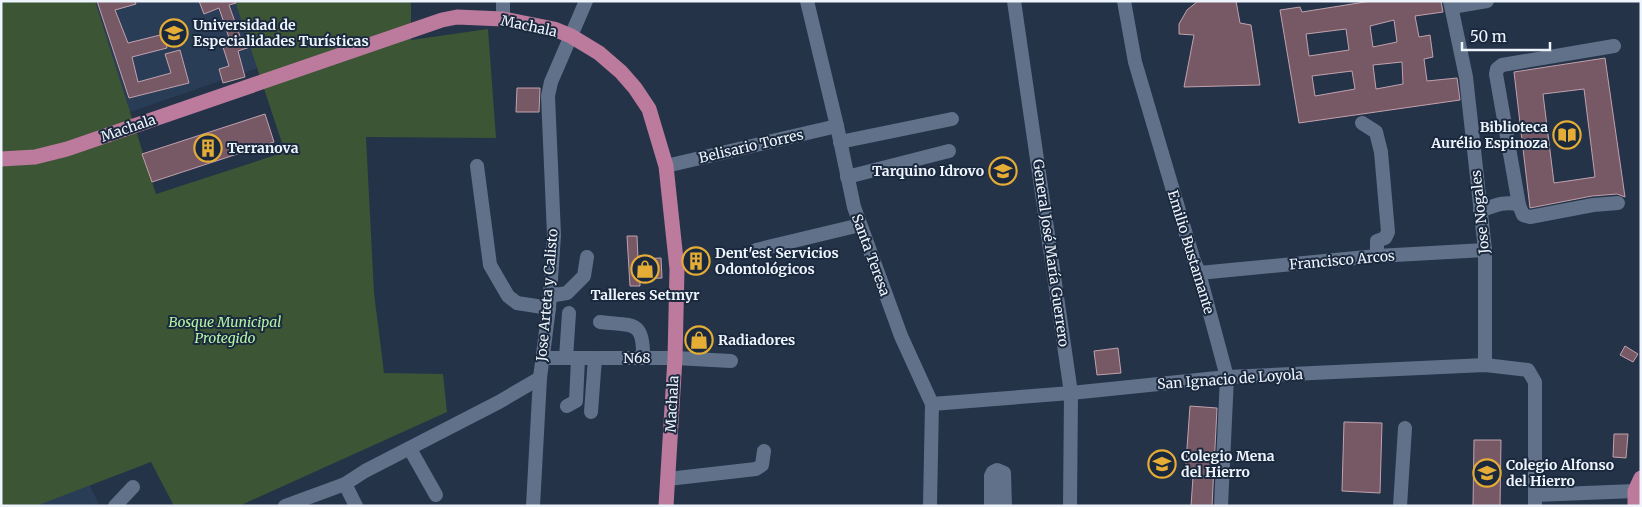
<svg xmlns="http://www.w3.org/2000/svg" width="1642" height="507" viewBox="0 0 1642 507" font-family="Merriweather,serif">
  <rect width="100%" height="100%" fill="#243348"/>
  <g fill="#2a3d57">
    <polygon points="86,1 239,1 263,66 127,113"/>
    <polygon points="83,473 100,506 18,506"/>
  </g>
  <polygon fill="#3b5535" points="1,1 95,1 156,194 285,152 235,1 411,1 411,40 488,29 496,138 366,137 374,293 384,373 443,374 447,412 239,506 174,506 151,462 36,506 1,506"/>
  <g fill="#775966" stroke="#c2a1ae" fill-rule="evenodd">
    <polygon points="97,1 135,1 136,4 115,10 128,43 164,34 167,48 132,57 138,82 171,73 165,54 180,50 189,83 129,98"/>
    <polygon points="199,1 235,1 236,3 229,5 241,39 246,37 250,47 238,51 245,77 223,83 219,69 229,66 222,44 230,41 219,8 204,14"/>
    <polygon points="1198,1 1236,1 1240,23 1251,25 1260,85 1184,87 1194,35 1179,34 1179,24 1187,10"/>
    <path d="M 1371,1 L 1441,1 L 1443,12 L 1415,16 L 1419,37 L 1430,35 L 1433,57 L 1424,59 L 1427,81 L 1457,78 L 1460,100 L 1299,123 L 1280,10 L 1300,7 L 1302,12 ZM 1394,20 L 1397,42 L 1373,47 L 1370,26 ZM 1346,29 L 1349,50 L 1309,56 L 1306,34 ZM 1402,62 L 1403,84 L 1376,89 L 1373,65 ZM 1352,71 L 1355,89 L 1315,96 L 1312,76 Z"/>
    <path d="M 1605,58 L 1625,197 L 1617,194 L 1592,196 L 1530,208 L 1514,72 ZM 1584,89 L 1595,177 L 1554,183 L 1543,94 Z"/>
    <polygon points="517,88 540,88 539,112 516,112"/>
    <polygon points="265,114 274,142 152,182 142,154"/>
    <polygon points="627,236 637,236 638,259 661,258 662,278 640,279 640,286 630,286"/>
    <polygon points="694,333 706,334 705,346 693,345"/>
    <polygon points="1625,346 1638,354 1633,362 1620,355"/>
    <polygon points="1118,348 1121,373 1097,375 1094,351"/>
    <polygon points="1190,406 1217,408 1212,506 1191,506 1193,477 1185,476"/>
    <polygon points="1344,422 1382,423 1380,493 1342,491"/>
    <polygon points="1614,434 1628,434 1626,458 1613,457"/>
    <polygon points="1474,440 1501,440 1500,506 1473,506"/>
  </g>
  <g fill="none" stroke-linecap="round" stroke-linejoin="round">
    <g stroke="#607189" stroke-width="14">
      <polyline points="503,1 503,19"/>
      <polyline points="807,1 837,126 854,207 901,336 932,404 930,506"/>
      <polyline points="1014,1 1071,393 1070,506"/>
      <polyline points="1124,1 1135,62 1193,258 1199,273 1227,377 1221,506"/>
      <polyline points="1450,1 1466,77 1485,250 1485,365"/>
      <polyline points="1452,7 1487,1"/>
      <polyline points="1362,123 1376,132 1381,152 1388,232 1385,238 1377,241 1377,256"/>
      <polyline points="840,142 952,119"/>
      <polyline points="477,166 490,265 508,296 517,303 549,308"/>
      <polyline points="666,166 837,126"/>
      <polyline points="847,177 949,151"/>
      <polyline points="1519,205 1496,74 1497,69 1502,65 1614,46"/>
      <path d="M 1480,211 C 1493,206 1506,200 1519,205 L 1523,215 L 1530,217 L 1593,205 L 1618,203"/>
      <polyline points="756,250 860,225"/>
      <polyline points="1199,273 1377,256 1485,250"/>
      <polyline points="549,296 567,293 584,276 587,257"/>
      <path d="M 600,322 C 632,326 644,319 643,358"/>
      <polyline points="542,358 675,358 731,361"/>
      <polyline points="566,358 569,313"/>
      <polyline points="932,404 1071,393 1227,377 1485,365 1528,370 1535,382 1535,506"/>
      <polyline points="567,406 576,401 578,359"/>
      <polyline points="591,412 595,358"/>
      <polyline points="410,449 436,495"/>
      <polyline points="668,479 756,469 762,465 764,451"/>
      <polyline points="345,484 356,506"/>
      <polyline points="1535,495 1635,491"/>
      <polyline points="115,506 133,487"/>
      <polyline points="285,506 345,484 365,471 499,402 540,378"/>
      <polyline points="533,506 540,378 549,308 554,235 548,96 551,82 586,1"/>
      <polyline points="991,506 991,476 993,472 997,470 1004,473 1005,506"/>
      <polyline points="1400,506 1405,428"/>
    </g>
    <g stroke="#bc7a9d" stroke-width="15">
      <polyline points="1,159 35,157 67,149 442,20 457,17 503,19 554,29 571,36 599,53 621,72 635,88 649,109 666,166 677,269 675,358 666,506"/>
      <polyline points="1635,506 1635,491 1641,478"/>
    </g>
  </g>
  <defs>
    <g id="university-ring" transform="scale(1.4375)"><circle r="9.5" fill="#1b293e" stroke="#e5ad36" stroke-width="1.5"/><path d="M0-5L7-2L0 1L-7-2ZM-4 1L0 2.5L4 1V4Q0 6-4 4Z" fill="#e5ad36"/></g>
    <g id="library-ring" transform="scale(1.4375)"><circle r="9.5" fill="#1b293e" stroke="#e5ad36" stroke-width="1.5"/><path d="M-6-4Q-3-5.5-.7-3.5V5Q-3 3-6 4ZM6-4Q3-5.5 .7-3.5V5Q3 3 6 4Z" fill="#e5ad36"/></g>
    <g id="building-ring" transform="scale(1.4375)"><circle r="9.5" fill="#1b293e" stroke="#e5ad36" stroke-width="1.5"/><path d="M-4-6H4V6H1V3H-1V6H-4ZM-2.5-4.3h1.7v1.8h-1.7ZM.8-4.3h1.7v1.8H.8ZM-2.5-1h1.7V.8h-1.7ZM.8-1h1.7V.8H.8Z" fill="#e5ad36"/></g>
    <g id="school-ring" transform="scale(1.4375)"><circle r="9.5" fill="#1b293e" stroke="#e5ad36" stroke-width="1.5"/><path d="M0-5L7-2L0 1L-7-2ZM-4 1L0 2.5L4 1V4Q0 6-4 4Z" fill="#e5ad36"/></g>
    <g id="shop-ring" transform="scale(1.4375)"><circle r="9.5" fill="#1b293e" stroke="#e5ad36" stroke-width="1.5"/><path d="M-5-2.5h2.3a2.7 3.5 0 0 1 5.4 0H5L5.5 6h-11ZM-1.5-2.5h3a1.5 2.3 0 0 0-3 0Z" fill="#e5ad36"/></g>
  </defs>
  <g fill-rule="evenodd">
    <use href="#university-ring" x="174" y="33"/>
    <use href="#library-ring" x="1567" y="135"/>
    <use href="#building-ring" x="208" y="148"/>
    <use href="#school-ring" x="1003" y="171"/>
    <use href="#building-ring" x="696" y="261"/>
    <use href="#shop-ring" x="645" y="269"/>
    <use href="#shop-ring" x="699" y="340"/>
    <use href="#school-ring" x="1162" y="464"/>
    <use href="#school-ring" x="1487" y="473"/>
  </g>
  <g text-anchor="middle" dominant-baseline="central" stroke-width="4" stroke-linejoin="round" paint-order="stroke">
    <g font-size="14" font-weight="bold" fill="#eef4fc" stroke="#1b293e" text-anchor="start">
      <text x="193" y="25">Universidad de<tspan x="193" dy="16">Especialidades Turísticas</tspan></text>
      <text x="1548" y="127" text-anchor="end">Biblioteca<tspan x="1548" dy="16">Aurélio Espinoza</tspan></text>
      <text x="227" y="148">Terranova</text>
      <text x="984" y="171" text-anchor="end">Tarquino Idrovo</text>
      <text x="715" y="253">Dent'est Servicios<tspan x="715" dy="16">Odontológicos</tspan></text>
      <text x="645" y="295" text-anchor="middle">Talleres Setmyr</text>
      <text x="718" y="340">Radiadores</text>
      <text x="1181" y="456">Colegio Mena<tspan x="1181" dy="16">del Hierro</tspan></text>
      <text x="1506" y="465">Colegio Alfonso<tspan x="1506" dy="16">del Hierro</tspan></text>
    </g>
    <g font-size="14" fill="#eef4fc" stroke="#1b293e">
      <text transform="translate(529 26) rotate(12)">Machala</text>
      <text transform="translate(128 128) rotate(-19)">Machala</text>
      <text transform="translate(751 146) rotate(-13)">Belisario Torres</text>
      <text transform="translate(1480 212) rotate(-96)">Jose Nogales</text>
      <text transform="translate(1191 252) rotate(73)">Emilio Bustamante</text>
      <text transform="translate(1051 253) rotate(82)">General José María Guerrero</text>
      <text transform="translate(871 255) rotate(70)">Santa Teresa</text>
      <text transform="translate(1342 260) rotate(-5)">Francisco Arcos</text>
      <text transform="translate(547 295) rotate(-85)">Jose Arteta y Calisto</text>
      <text x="637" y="358">N68</text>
      <text transform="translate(1230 379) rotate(-4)">San Ignacio de Loyola</text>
      <text transform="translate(672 404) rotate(-87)">Machala</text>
    </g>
    <g font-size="14" font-style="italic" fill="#b4f5a4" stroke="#1b293e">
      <text x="225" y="322">Bosque Municipal<tspan x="225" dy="16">Protegido</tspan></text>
    </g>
  </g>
  <rect width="1642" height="507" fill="none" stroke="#eef4fc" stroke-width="5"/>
  <path d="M1462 42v8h88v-8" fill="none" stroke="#eef4fc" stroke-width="2.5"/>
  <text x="1470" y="42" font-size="15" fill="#eef4fc" stroke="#1b293e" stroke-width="4" paint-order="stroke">50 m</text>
</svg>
